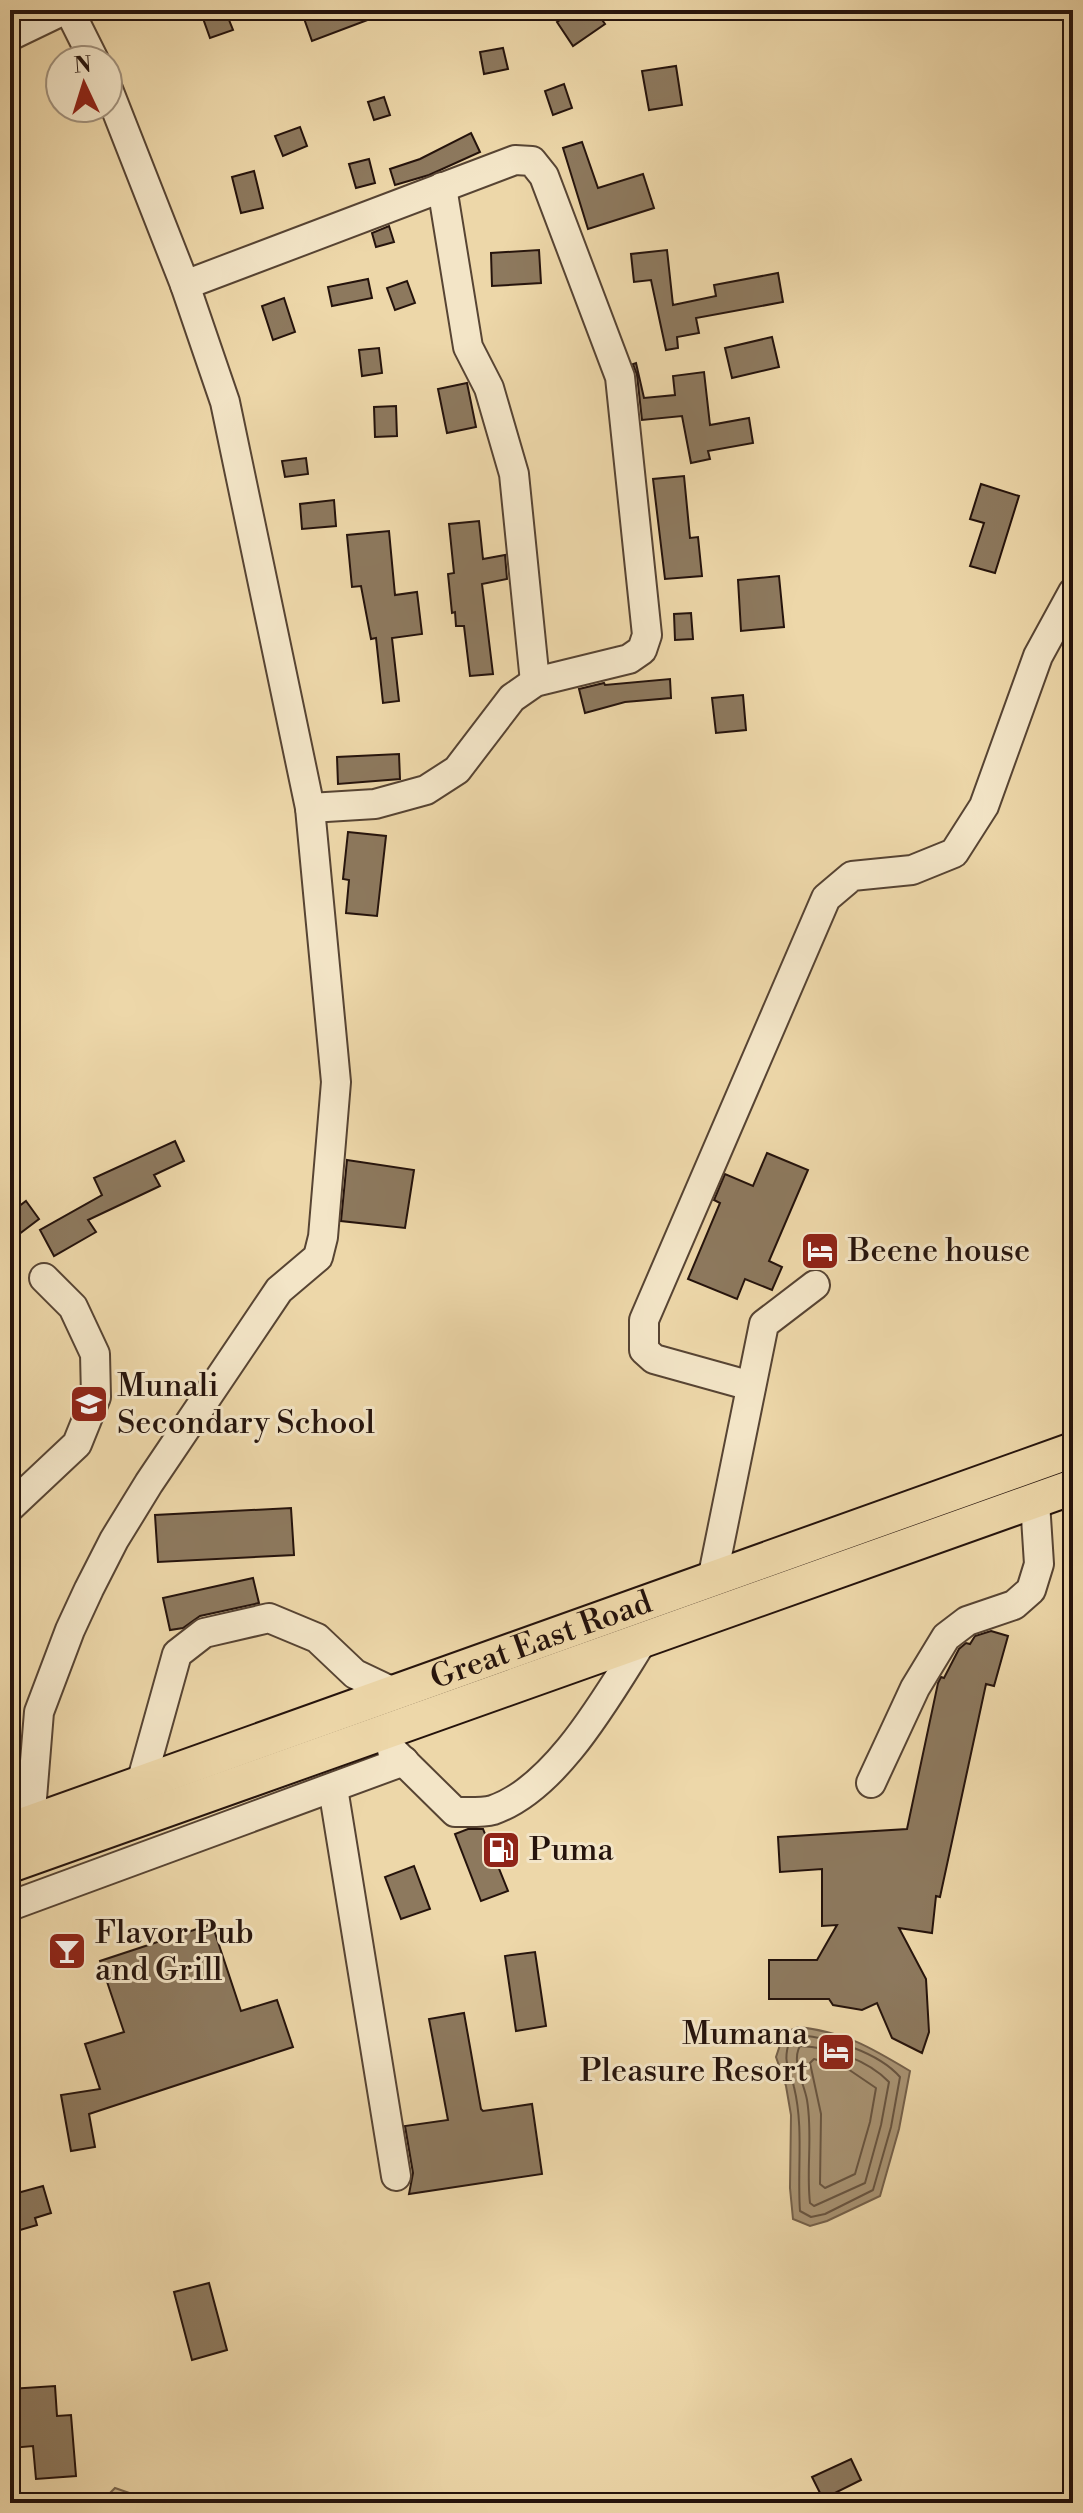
<svg xmlns="http://www.w3.org/2000/svg" width="1083" height="2513" viewBox="0 0 1083 2513" font-family="'Libre Bodoni',serif">
  <rect width="100%" height="100%" fill="#edd7a9"/>
  <filter id="stains"><feTurbulence type="fractalNoise" baseFrequency=".0025" numOctaves="4"/><feColorMatrix values="0 0 0 0 .2 0 0 0 0 .09 0 0 0 0 .02 0 0 0 .5 -.17"/></filter>
  <radialGradient id="worn" r=".72"><stop offset=".6" stop-color="#630" stop-opacity="0"/><stop offset="1" stop-color="#630" stop-opacity=".3"/></radialGradient>
  <polygon fill="#cbb68e" stroke="#78644d" stroke-width="2" points="115,2488 158,2503 100,2503"/>
  <path fill="#a99474" stroke="#74604a" stroke-width="2" d="M 798,2027 C 845,2032 870,2047 910,2071 L 899,2129 L 880,2196 L 827,2221 L 810,2226 L 793,2219 L 790,2188 L 791,2115 L 786,2086 L 776,2057 L 784,2033 Z"/>
  <g fill="none" stroke-linecap="round" stroke-linejoin="round">
    <g stroke="#675440" stroke-width="2">
      <path d="M 799,2035 C 831,2038 878,2052 900,2077 L 891,2127 L 873,2190 L 825,2214 L 811,2217 L 800,2211 C 797,2170 804,2128 794,2087 C 789,2064 782,2064 790,2039 Z"/>
      <path d="M 800,2046 C 830,2047 868,2060 889,2082 L 881,2125 L 865,2183 L 814,2206 L 810,2203 C 806,2169 813,2135 807,2100 C 804,2083 791,2061 800,2046 Z"/>
      <polygon points="814,2059 848,2069 876,2088 870,2122 855,2174 825,2188 820,2184 821,2114 810,2063"/>
    </g>
  </g>
  <g fill="#8d795e" stroke="#25130c" stroke-width="2">
    <polygon points="200,10 225,10 233,30 210,38"/>
    <polygon points="301,10 386,10 386,13 312,41"/>
    <polygon points="575,10 595,10 605,24 573,46 557,22"/>
    <polygon points="503,48 508,69 484,74 480,52"/>
    <polygon points="676,66 682,105 649,110 642,71"/>
    <polygon points="564,84 572,108 553,115 545,91"/>
    <polygon points="384,97 390,115 374,120 368,102"/>
    <polygon points="300,127 307,146 283,156 275,136"/>
    <polygon points="471,133 480,152 429,175 395,185 390,169 420,159"/>
    <polygon points="582,142 598,188 643,174 654,208 588,229 563,148"/>
    <polygon points="369,159 375,183 356,188 349,164"/>
    <polygon points="254,171 263,208 241,213 232,177"/>
    <polygon points="389,226 394,242 376,247 372,233"/>
    <polygon points="539,250 541,283 492,286 491,253"/>
    <polygon points="667,250 673,305 716,296 714,285 778,273 783,302 696,318 699,333 677,337 678,348 666,350 651,280 634,282 631,254"/>
    <polygon points="368,279 372,298 332,306 328,287"/>
    <polygon points="407,281 415,303 395,310 387,288"/>
    <polygon points="284,298 295,332 273,340 262,306"/>
    <polygon points="772,337 779,367 732,378 725,348"/>
    <polygon points="379,348 382,373 362,376 359,350"/>
    <polygon points="636,363 644,398 675,395 673,376 704,372 710,425 749,418 753,443 708,451 710,459 691,463 682,416 642,420 637,375 633,364"/>
    <polygon points="467,383 476,427 447,433 438,389"/>
    <polygon points="396,406 397,436 375,437 374,407"/>
    <polygon points="306,458 308,474 285,477 282,461"/>
    <polygon points="684,476 690,538 698,537 702,576 665,579 653,479"/>
    <polygon points="981,484 1019,496 995,573 970,566 984,523 970,519"/>
    <polygon points="334,500 336,526 302,529 300,504"/>
    <polygon points="479,521 483,559 505,555 507,579 482,584 493,674 470,676 464,626 456,626 455,612 452,613 448,574 454,573 449,524"/>
    <polygon points="389,531 395,595 417,592 422,634 392,638 399,701 383,703 376,638 371,639 361,586 352,587 347,535"/>
    <polygon points="779,576 784,627 741,631 738,580"/>
    <polygon points="691,613 693,639 675,640 674,614"/>
    <polygon points="670,679 671,698 625,702 585,713 579,689 604,683 605,685"/>
    <polygon points="743,695 746,730 716,733 712,698"/>
    <polygon points="399,754 400,779 338,784 337,757"/>
    <polygon points="348,832 386,836 377,916 346,913 349,880 343,879"/>
    <polygon points="175,1141 184,1161 154,1175 160,1186 88,1220 96,1232 54,1256 40,1230 102,1195 94,1178"/>
    <polygon points="767,1153 808,1170 769,1261 782,1267 772,1290 745,1279 737,1299 688,1279 720,1203 714,1200 725,1174 753,1186"/>
    <polygon points="347,1160 414,1170 405,1228 341,1221"/>
    <polygon points="26,1201 39,1219 10,1241 10,1213"/>
    <polygon points="291,1508 294,1555 158,1562 155,1515"/>
    <polygon points="253,1578 259,1603 200,1616 183,1628 170,1630 163,1598"/>
    <polygon points="991,1631 1008,1636 994,1686 986,1684 940,1897 936,1896 932,1933 899,1928 926,1979 929,2032 922,2053 892,2038 877,2003 862,2010 833,2005 829,1999 769,1999 769,1960 817,1960 837,1925 822,1926 822,1869 780,1872 778,1837 907,1829 938,1683 941,1677 944,1678 959,1649 966,1643 970,1644 975,1636"/>
    <polygon points="468,1829 483,1829 508,1891 481,1901 455,1834"/>
    <polygon points="414,1866 430,1909 401,1919 385,1877"/>
    <polygon points="212,1924 241,2011 277,2000 293,2047 89,2114 95,2147 71,2151 61,2095 100,2089 85,2044 124,2032 100,1961"/>
    <polygon points="535,1952 546,2026 516,2031 505,1956"/>
    <polygon points="464,2013 481,2109 483,2111 532,2104 542,2174 409,2194 413,2173 405,2126 448,2120 429,2019"/>
    <polygon points="43,2186 51,2213 35,2218 37,2225 10,2233 10,2195"/>
    <polygon points="209,2283 227,2350 192,2360 174,2292"/>
    <polygon points="55,2386 57,2416 71,2415 76,2476 36,2479 33,2446 11,2448 10,2389"/>
    <polygon points="851,2459 861,2480 823,2499 812,2477"/>
  </g>
  <g fill="none" stroke-linecap="round" stroke-linejoin="round">
    <g stroke="#574433" stroke-width="32">
      <g id="minor">
        <polyline points="69,10 94,60"/>
        <polyline points="10,36 64,10"/>
        <polyline points="442,187 468,347 489,388 514,474 535,682"/>
        <polyline points="185,285 515,160 532,161 544,176 620,377 647,635 642,650 629,659 535,682 512,698 457,770 426,790 375,804 310,808"/>
        <polyline points="751,1386 654,1359 644,1350 644,1320 826,898 852,876 912,870 954,853 984,806 1038,656 1073,592"/>
        <polyline points="10,1507 77,1444 96,1397 95,1354 73,1307 44,1278"/>
        <polyline points="712,1580 764,1324 815,1285"/>
        <path d="M 392,1750 L 455,1812 C 467,1812 482,1813 493,1810 C 557,1788 608,1695 643,1640"/>
        <polyline points="141,1783 177,1654 204,1633 269,1618 317,1638 355,1674 395,1693"/>
        <polyline points="871,1783 915,1688 946,1637 967,1621 1014,1605 1031,1590 1039,1564 1035,1502"/>
        <polyline points="333,1788 396,2176"/>
        <polyline points="30,1823 39,1712 70,1630 89,1589 114,1540 149,1483 279,1290 318,1257 323,1237 336,1082 310,808 225,402 185,285 108,89"/>
        <polyline points="10,1906 404,1761"/>
      </g>
    </g>
    <g stroke="#25130c" stroke-width="38">
      <g id="major">
        <path id="s1" d="M 10,1830 L 1073,1450"/>
        <polyline points="10,1865 1073,1487"/>
      </g>
    </g>
    <use href="#minor" stroke="#f3e5c7" stroke-width="28"/>
    <use href="#major" stroke="#edd7a9" stroke-width="34"/>
  </g>
  <defs>
    <g id="hotel-square" transform="scale(2)"><rect x="-9" y="-9" width="18" height="18" rx="4" fill="#8f2418" stroke="#f3e5c7"/><path d="M-6-4.5h1.5V1H6V5H4.5V3h-9V5H-6ZM-4 0a1.8 1.8 0 1 1 3.6 0ZM.5 0V-2.5h3Q6-2.5 6 0Z" fill="#fff"/></g>
    <g id="school-square" transform="scale(2)"><rect x="-9" y="-9" width="18" height="18" rx="4" fill="#8f2418" stroke="#f3e5c7"/><path d="M0-5L7-2L0 1L-7-2ZM-4 1L0 2.5L4 1V4Q0 6-4 4Z" fill="#fff"/></g>
    <g id="fuel-square" transform="scale(2)"><rect x="-9" y="-9" width="18" height="18" rx="4" fill="#8f2418" stroke="#f3e5c7"/><path d="M-5.5-6h7V0h2V4h1.3V-2.5L3-4.5l.8-.8L6-3V5H2.5V1h-1V6h-7ZM-4.2-4.7v3.2H.2V-4.7Z" fill="#fff"/></g>
    <g id="bar-square" transform="scale(2)"><rect x="-9" y="-9" width="18" height="18" rx="4" fill="#8f2418" stroke="#f3e5c7"/><path d="M-6-5H6L.8 .8V4.5H3.5V6h-7V4.5H-.8V.8Z" fill="#fff"/></g>
  </defs>
  <g fill-rule="evenodd">
    <use href="#hotel-square" x="820" y="1251"/>
    <use href="#school-square" x="89" y="1404"/>
    <use href="#fuel-square" x="501" y="1850"/>
    <use href="#bar-square" x="67" y="1951"/>
    <use href="#hotel-square" x="836" y="2052"/>
  </g>
  <g text-anchor="middle" dominant-baseline="central" stroke-width="6" stroke-linejoin="round" paint-order="stroke">
    <g font-size="32" fill="#25130c" stroke="#f3e5c7" text-anchor="start">
      <text x="848" y="1251">Beene house</text>
      <text x="117" y="1386">Munali<tspan x="117" dy="37">Secondary School</tspan></text>
      <text x="529" y="1850">Puma</text>
      <text x="95" y="1933">Flavor Pub<tspan x="95" dy="37">and Grill</tspan></text>
      <text x="808" y="2034" text-anchor="end">Mumana<tspan x="808" dy="37">Pleasure Resort</tspan></text>
    </g>
    <g font-size="32" fill="#25130c" stroke="#f3e5c7">
      <text stroke="none"><textPath href="#s1" startOffset="564">Great East Road</textPath></text>
    </g>
  </g>
  <rect width="1083" height="2513" fill="none" stroke="#edd7a9" stroke-width="40"/>
  <rect x="12" y="12" width="1059" height="2489" fill="none" stroke="#25130c" stroke-width="4"/>
  <rect x="20" y="20" width="1043" height="2473" fill="none" stroke="#25130c" stroke-width="2"/>
  <g transform="translate(84 84) rotate(356)"><circle r="38" fill="#f3e5c7" stroke="#a1917c" stroke-width="2"/>
  <path d="M0-6L14 30L0 20L-14 30Z" fill="#8f2418"/>
  <text y="-12" font-size="22" font-weight="bold" text-anchor="middle" fill="#25130c">N</text>
  </g>
  <rect width="100%" height="100%" filter="url(#stains)"/>
  <rect width="100%" height="100%" fill="url(#worn)"/>
</svg>
